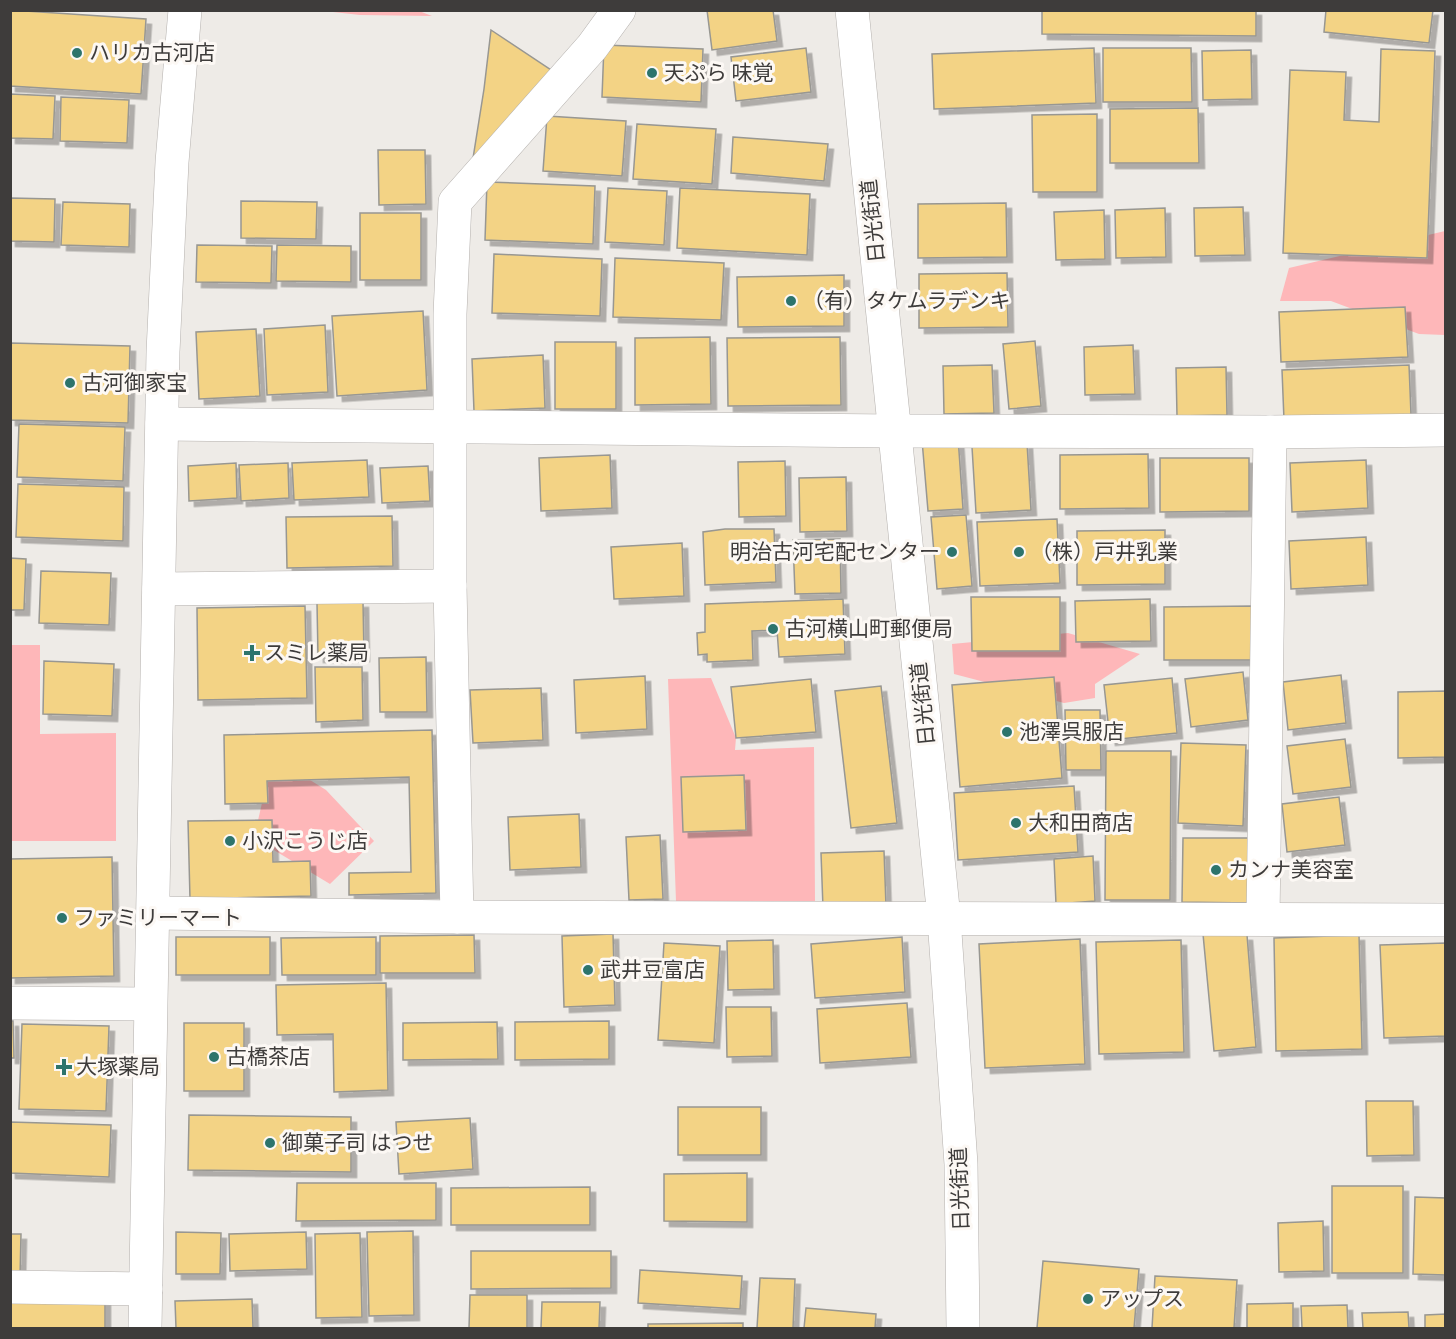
<svg xmlns="http://www.w3.org/2000/svg" width="1456" height="1339" viewBox="0 0 1456 1339" font-family="Signika,'Noto Sans JP',sans-serif">
  <defs>
    <filter id="shadow"><feDropShadow dx="5.5" dy="5.5" stdDeviation="0" flood-color="#0004"/></filter>
  </defs>
  <rect width="100%" height="100%" fill="#eeebe7"/>
  <g fill="#feb7b9">
    <polygon points="324,11 419,11 432,16 360,15"/>
    <polygon points="1445,231 1445,335 1419,334 1331,301 1280,301 1289,268"/>
    <polygon points="1068,633 1140,654 1095,684 1095,698 1064,703 954,674 952,644"/>
    <polygon points="10,645 40,645 40,734 116,733 116,841 11,841"/>
    <polygon points="711,678 736,738 735,750 814,747 815,901 676,901 668,679"/>
    <polygon points="310,780 326,790 374,841 330,884 254,838 267,781"/>
  </g>
  <g fill="#f3d385" stroke="#989792" stroke-width="1.5" filter="url(#shadow)">
    <polygon points="10,10 146,19 141,94 10,86"/>
    <polygon points="707,10 773,10 777,41 712,50"/>
    <polygon points="1042,10 1256,10 1256,36 1042,34"/>
    <polygon points="1326,10 1433,10 1429,43 1324,32"/>
    <polygon points="491,30 554,72 471,171 484,89"/>
    <polygon points="604,45 703,49 701,102 602,97"/>
    <polygon points="806,48 811,92 736,101 731,57"/>
    <polygon points="1094,48 1096,103 934,109 932,54"/>
    <polygon points="1103,48 1191,48 1192,102 1103,102"/>
    <polygon points="1381,49 1435,51 1427,258 1283,253 1290,70 1346,72 1344,120 1379,122"/>
    <polygon points="1251,50 1252,99 1203,100 1202,51"/>
    <polygon points="10,94 55,96 53,139 10,138"/>
    <polygon points="61,97 129,100 127,143 60,141"/>
    <polygon points="1198,108 1199,163 1110,163 1110,109"/>
    <polygon points="1097,114 1097,192 1033,192 1032,115"/>
    <polygon points="547,116 626,121 622,176 543,171"/>
    <polygon points="637,124 716,129 712,184 633,179"/>
    <polygon points="733,137 828,144 824,181 731,173"/>
    <polygon points="378,150 425,150 426,204 379,205"/>
    <polygon points="487,182 595,186 593,244 485,240"/>
    <polygon points="608,188 667,191 664,245 605,242"/>
    <polygon points="680,188 810,194 807,255 677,248"/>
    <polygon points="10,198 55,199 54,242 10,241"/>
    <polygon points="241,201 317,202 316,239 241,238"/>
    <polygon points="63,202 130,204 129,247 61,245"/>
    <polygon points="1006,203 1007,257 918,258 918,204"/>
    <polygon points="1243,207 1245,255 1195,256 1194,208"/>
    <polygon points="1165,208 1166,257 1116,258 1115,210"/>
    <polygon points="1104,210 1105,259 1056,260 1054,212"/>
    <rect x="360" y="213" width="61" height="67"/>
    <polygon points="197,245 272,246 271,283 196,282"/>
    <polygon points="277,245 351,246 351,282 276,281"/>
    <polygon points="494,254 602,259 600,316 492,313"/>
    <polygon points="615,258 724,263 721,320 613,317"/>
    <polygon points="1007,273 1008,327 919,328 919,274"/>
    <polygon points="844,275 844,326 738,327 737,277"/>
    <polygon points="1405,307 1408,357 1281,362 1279,312"/>
    <polygon points="423,311 427,390 337,396 332,316"/>
    <polygon points="325,325 328,392 267,395 264,329"/>
    <polygon points="256,329 260,396 199,399 196,332"/>
    <polygon points="710,337 711,404 635,405 635,338"/>
    <polygon points="840,337 841,405 728,406 727,338"/>
    <polygon points="1035,341 1041,406 1009,409 1003,344"/>
    <rect x="555" y="342" width="61" height="67"/>
    <polygon points="10,343 130,346 128,423 10,420"/>
    <polygon points="1133,345 1135,394 1085,395 1084,347"/>
    <polygon points="543,355 545,408 474,411 472,359"/>
    <polygon points="992,365 994,413 944,414 943,366"/>
    <polygon points="1409,365 1411,415 1284,420 1282,370"/>
    <polygon points="1226,367 1227,415 1177,416 1176,368"/>
    <polygon points="19,424 125,427 123,481 17,477"/>
    <polygon points="958,437 963,509 928,511 922,440"/>
    <polygon points="1027,443 1031,510 976,513 972,447"/>
    <polygon points="1148,454 1149,508 1060,509 1060,455"/>
    <polygon points="610,455 612,508 541,511 539,458"/>
    <polygon points="1160,458 1249,458 1249,511 1160,512"/>
    <polygon points="367,460 369,497 294,500 292,463"/>
    <polygon points="1366,460 1368,508 1292,512 1290,463"/>
    <polygon points="785,461 786,516 739,517 738,462"/>
    <polygon points="236,463 237,498 189,501 188,466"/>
    <polygon points="288,463 289,498 241,501 239,465"/>
    <polygon points="428,466 430,501 382,503 380,468"/>
    <polygon points="846,477 847,531 800,532 799,478"/>
    <polygon points="18,484 124,487 123,541 16,537"/>
    <polygon points="966,515 972,586 937,589 931,517"/>
    <polygon points="392,516 393,566 287,568 286,517"/>
    <polygon points="1057,519 1060,583 980,586 977,522"/>
    <polygon points="725,529 774,529 776,582 705,585 703,532"/>
    <polygon points="1165,530 1165,584 1077,585 1077,531"/>
    <polygon points="1366,537 1368,585 1291,589 1289,541"/>
    <polygon points="840,539 841,593 795,594 793,540"/>
    <polygon points="682,543 684,596 614,599 611,547"/>
    <polygon points="10,558 26,559 24,610 10,610"/>
    <polygon points="41,571 111,573 109,625 39,623"/>
    <polygon points="971,597 1060,597 1060,651 972,651"/>
    <polygon points="843,599 845,654 779,657 777,630 752,631 753,660 707,662 707,654 698,655 697,633 705,632 705,604"/>
    <polygon points="1150,599 1151,641 1076,642 1075,601"/>
    <polygon points="363,602 364,656 318,657 317,603"/>
    <polygon points="305,606 307,698 198,700 197,608"/>
    <polygon points="1252,606 1253,660 1164,660 1164,607"/>
    <polygon points="426,657 427,712 380,712 379,658"/>
    <polygon points="44,661 114,664 112,716 43,714"/>
    <polygon points="315,667 362,667 363,720 316,722"/>
    <polygon points="1243,672 1248,720 1191,727 1185,679"/>
    <polygon points="1341,675 1346,723 1288,730 1283,682"/>
    <polygon points="645,676 647,729 576,733 574,680"/>
    <polygon points="1054,677 1062,778 960,787 952,685"/>
    <polygon points="1172,678 1177,733 1110,740 1104,685"/>
    <polygon points="811,679 816,732 736,738 731,687"/>
    <polygon points="881,686 897,823 851,828 835,691"/>
    <polygon points="541,688 543,740 473,743 470,690"/>
    <polygon points="1446,691 1446,757 1398,758 1398,692"/>
    <polygon points="1065,710 1100,710 1101,770 1066,770"/>
    <polygon points="432,730 436,893 349,895 349,873 411,872 409,777 267,781 268,803 225,804 224,735"/>
    <polygon points="1345,739 1351,787 1293,794 1287,746"/>
    <polygon points="1181,743 1246,745 1243,826 1178,823"/>
    <polygon points="1106,751 1171,751 1170,900 1105,900"/>
    <polygon points="744,775 746,830 683,832 681,777"/>
    <polygon points="1074,786 1078,852 958,860 954,793"/>
    <polygon points="1339,797 1345,845 1287,852 1282,804"/>
    <polygon points="579,814 581,867 510,870 508,817"/>
    <polygon points="272,820 273,862 310,861 311,896 190,899 188,821"/>
    <polygon points="660,835 663,899 629,900 626,837"/>
    <polygon points="1183,838 1250,838 1250,903 1182,902"/>
    <polygon points="884,851 886,906 823,908 821,853"/>
    <polygon points="1093,856 1095,901 1056,904 1054,859"/>
    <polygon points="112,857 114,976 10,978 10,859"/>
    <polygon points="613,934 615,1005 564,1007 562,936"/>
    <polygon points="1203,934 1247,935 1256,1047 1214,1051"/>
    <polygon points="474,935 475,973 380,973 380,936"/>
    <polygon points="1359,935 1362,1049 1276,1051 1274,938"/>
    <rect x="176" y="937" width="94" height="38"/>
    <polygon points="376,937 376,975 282,975 281,938"/>
    <polygon points="902,937 905,992 815,998 811,944"/>
    <polygon points="1080,939 1085,1064 985,1068 979,944"/>
    <polygon points="773,940 774,989 728,990 727,941"/>
    <polygon points="1181,940 1184,1052 1099,1054 1096,942"/>
    <polygon points="664,943 720,946 714,1043 658,1040"/>
    <polygon points="1446,943 1446,1036 1384,1038 1380,945"/>
    <polygon points="386,983 388,1090 334,1092 333,1034 277,1035 276,985"/>
    <polygon points="907,1003 911,1057 820,1063 817,1009"/>
    <polygon points="726,1007 771,1007 772,1056 727,1057"/>
    <polygon points="10,1021 13,1021 14,1058 10,1058"/>
    <polygon points="609,1021 609,1059 515,1060 515,1022"/>
    <polygon points="497,1022 498,1059 403,1060 403,1023"/>
    <rect x="184" y="1023" width="60" height="68"/>
    <polygon points="22,1024 109,1026 106,1111 19,1109"/>
    <polygon points="1366,1101 1413,1101 1414,1155 1367,1156"/>
    <rect x="678" y="1107" width="83" height="48"/>
    <polygon points="189,1115 351,1117 351,1172 188,1170"/>
    <polygon points="470,1118 473,1169 399,1174 396,1122"/>
    <polygon points="10,1122 111,1125 109,1177 10,1173"/>
    <polygon points="747,1173 747,1222 664,1221 664,1174"/>
    <polygon points="297,1183 436,1183 436,1220 296,1221"/>
    <rect x="1332" y="1186" width="71" height="87"/>
    <polygon points="590,1187 590,1225 451,1225 451,1188"/>
    <polygon points="1415,1197 1446,1198 1446,1275 1413,1274"/>
    <polygon points="1323,1221 1324,1271 1279,1272 1278,1223"/>
    <polygon points="413,1231 414,1315 369,1316 367,1232"/>
    <polygon points="176,1232 221,1233 220,1274 176,1274"/>
    <polygon points="306,1232 307,1269 230,1271 229,1234"/>
    <polygon points="360,1233 362,1317 316,1318 315,1234"/>
    <polygon points="10,1234 21,1234 20,1276 10,1275"/>
    <polygon points="471,1251 611,1251 611,1288 471,1289"/>
    <polygon points="1043,1261 1139,1269 1134,1328 1037,1328"/>
    <polygon points="640,1270 742,1276 740,1309 638,1303"/>
    <polygon points="1155,1276 1237,1280 1234,1328 1152,1328"/>
    <polygon points="760,1278 795,1279 793,1328 757,1328"/>
    <polygon points="105,1295 105,1328 10,1328 10,1296"/>
    <polygon points="470,1295 527,1295 527,1328 469,1328"/>
    <polygon points="252,1299 253,1328 176,1328 175,1301"/>
    <polygon points="542,1302 600,1302 599,1328 541,1328"/>
    <polygon points="1293,1303 1293,1328 1247,1328 1247,1304"/>
    <polygon points="1347,1305 1348,1328 1302,1328 1301,1306"/>
    <polygon points="806,1308 876,1314 875,1328 804,1328"/>
    <polygon points="1408,1312 1409,1328 1363,1328 1362,1313"/>
    <polygon points="1446,1314 1446,1328 1425,1328 1425,1315"/>
    <polygon points="743,1323 743,1328 648,1328 648,1324"/>
  </g>
  <g fill="none" stroke-linecap="round" stroke-linejoin="round">
    <g stroke="#b4b0ad" stroke-width="34">
      <g id="minor">
        <polyline points="162,424 894,431 1270,432 1446,430"/>
        <polyline points="159,589 450,586"/>
        <polyline points="153,913 457,917 1446,920"/>
        <polyline points="457,917 450,586 450,314 455,202 592,47 619,10"/>
        <polyline points="1263,919 1270,432"/>
        <polyline points="10,1003 150,1004"/>
        <polyline points="10,1287 146,1289"/>
        <polyline points="145,1328 163,352 172,162 185,10"/>
      </g>
    </g>
    <g stroke="#b4b0ad" stroke-width="34">
      <polyline id="secondary" points="852,10 944,918 961,1164 963,1328"/>
    </g>
    <use href="#minor" stroke="#fff" stroke-width="33"/>
    <use href="#secondary" stroke="#fff" stroke-width="33"/>
  </g>
  <g fill="#2d746c" stroke="#fcf8f4" stroke-width="2">
    <circle cx="77" cy="53" r="6"/>
    <circle cx="652" cy="73" r="6"/>
    <circle cx="791" cy="301" r="6"/>
    <circle cx="70" cy="383" r="6"/>
    <circle cx="952" cy="552" r="6"/>
    <circle cx="1019" cy="552" r="6"/>
    <circle cx="773" cy="629" r="6"/>
    <path d="M249 644h6v6h6v6h-6v6h-6v-6h-6v-6h6z"/>
    <circle cx="1007" cy="732" r="6"/>
    <circle cx="1016" cy="823" r="6"/>
    <circle cx="230" cy="841" r="6"/>
    <circle cx="1216" cy="870" r="6"/>
    <circle cx="62" cy="918" r="6"/>
    <circle cx="588" cy="970" r="6"/>
    <circle cx="214" cy="1057" r="6"/>
    <path d="M61 1058h6v6h6v6h-6v6h-6v-6h-6v-6h6z"/>
    <circle cx="270" cy="1143" r="6"/>
    <circle cx="1088" cy="1299" r="6"/>
  </g>
  <g text-anchor="middle" dominant-baseline="central" stroke-width="6" stroke-linejoin="round" paint-order="stroke">
    <g font-size="21" fill="#3e3c3b" stroke="#fcf8f4" text-anchor="start">
      <text x="89" y="53">ハリカ古河店</text>
      <text x="664" y="73">天ぷら 味覚</text>
      <text x="803" y="301">（有）タケムラデンキ</text>
      <text x="82" y="383">古河御家宝</text>
      <text x="940" y="552" text-anchor="end">明治古河宅配センター</text>
      <text x="1031" y="552">（株）戸井乳業</text>
      <text x="785" y="629">古河横山町郵便局</text>
      <text x="264" y="653">スミレ薬局</text>
      <text x="1019" y="732">池澤呉服店</text>
      <text x="1028" y="823">大和田商店</text>
      <text x="242" y="841">小沢こうじ店</text>
      <text x="1228" y="870">カンナ美容室</text>
      <text x="74" y="918">ファミリーマート</text>
      <text x="600" y="970">武井豆富店</text>
      <text x="226" y="1057">古橋茶店</text>
      <text x="76" y="1067">大塚薬局</text>
      <text x="282" y="1143">御菓子司 はつせ</text>
      <text x="1100" y="1299">アップス</text>
    </g>
    <g font-size="21" fill="#3e3c3b" stroke="#fcf8f4">
      <text transform="translate(873 221) rotate(-96)">日光街道</text>
      <text transform="translate(923 704) rotate(-96)">日光街道</text>
      <text transform="translate(960 1189) rotate(-92)">日光街道</text>
    </g>
  </g>
  <rect width="1456" height="1339" fill="none" stroke="#3e3c3b" stroke-width="24"/>
</svg>
